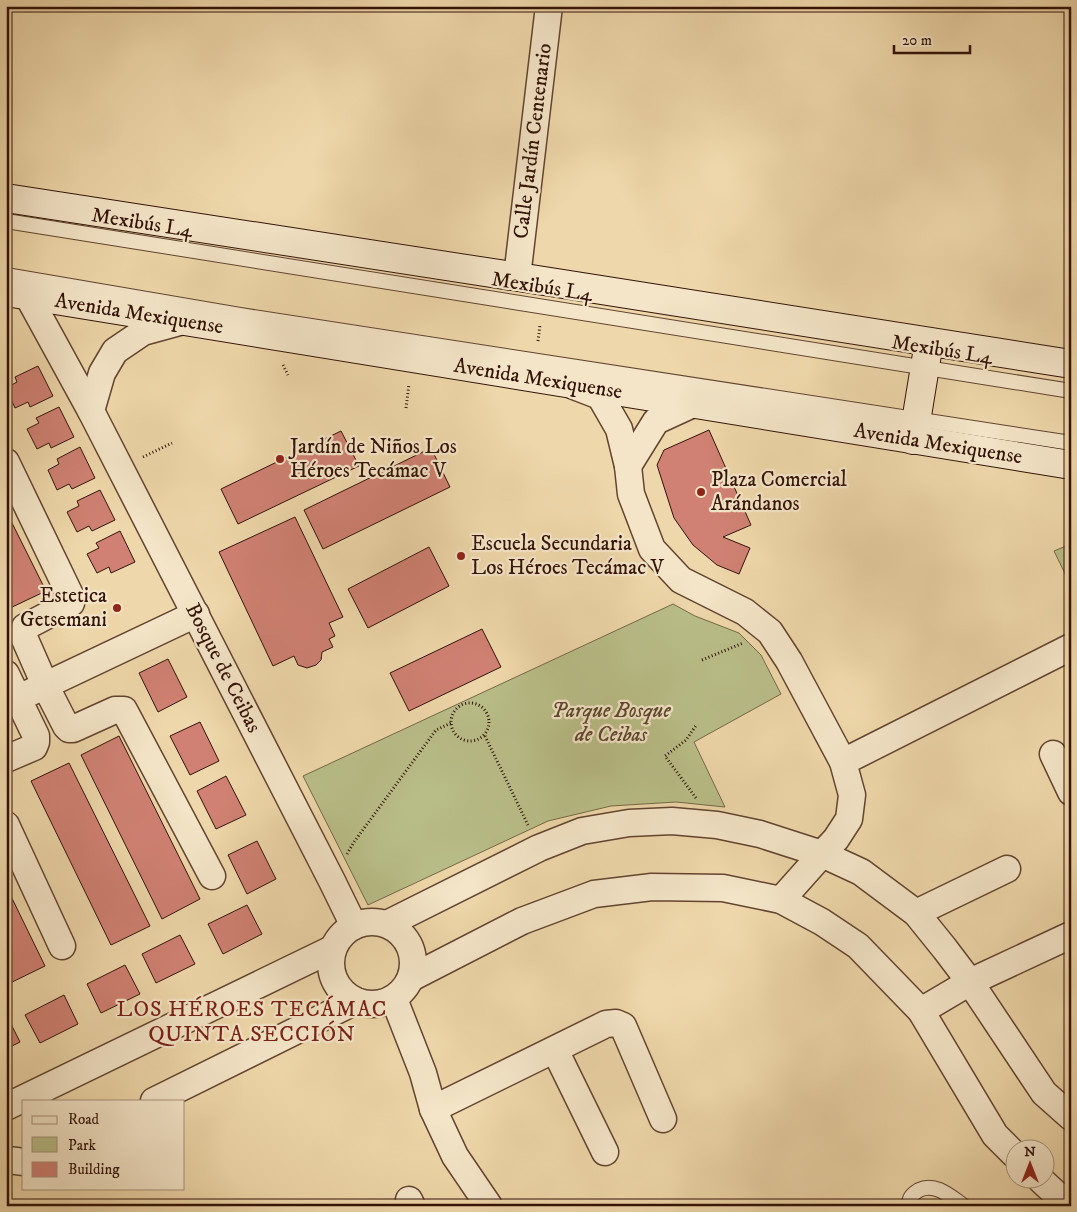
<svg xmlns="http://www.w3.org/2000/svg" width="1077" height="1212" viewBox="0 0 1077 1212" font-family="'IM FELL DW Pica',serif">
  <rect width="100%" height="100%" fill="#eed7aa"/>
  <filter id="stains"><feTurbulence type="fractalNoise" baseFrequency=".004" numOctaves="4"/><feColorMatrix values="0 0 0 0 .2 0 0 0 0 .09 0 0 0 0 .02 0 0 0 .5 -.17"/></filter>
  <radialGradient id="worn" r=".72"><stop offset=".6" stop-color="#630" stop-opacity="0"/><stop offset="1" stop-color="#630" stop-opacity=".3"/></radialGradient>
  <g fill="#b9be88" stroke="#766848">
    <polygon points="1071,544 1071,586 1054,551"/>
    <polygon points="673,604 695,616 739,633 761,655 781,694 694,742 725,807 676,802 611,806 548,821 368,905 303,776"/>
  </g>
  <g fill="#d08173" stroke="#331307">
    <polygon points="38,366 53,396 30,407 28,402 15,408 6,388 17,382 15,377"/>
    <polygon points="59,407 74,437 51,448 49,443 37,449 27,429 39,423 36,418"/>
    <polygon points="709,430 751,525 723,537 750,548 739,574 717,565 693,545 674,518 657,465 664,450"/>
    <polygon points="341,431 359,466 238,524 221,489"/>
    <polygon points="80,447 95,478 72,489 69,484 57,490 48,470 59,464 57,459"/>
    <polygon points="431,448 450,487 323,549 304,510"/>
    <polygon points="100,490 115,520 92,531 89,526 77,532 67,512 79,506 77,501"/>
    <polygon points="6,511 46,591 8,609 6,606"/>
    <polygon points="295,517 343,617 329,623 335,636 329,639 333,647 322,652 321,660 316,665 307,668 298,665 294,656 273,666 219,552"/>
    <polygon points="120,531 135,562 111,573 109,567 97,573 87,554 99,548 96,543"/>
    <polygon points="429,547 449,586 368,628 348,589"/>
    <polygon points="482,629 501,667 409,711 390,673"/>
    <polygon points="168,659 187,697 158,712 139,673"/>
    <polygon points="200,722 219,761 190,775 170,736"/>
    <polygon points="119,736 200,899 162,919 81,755"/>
    <polygon points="69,763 150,926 111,945 31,781"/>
    <polygon points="226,776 246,815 216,829 197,791"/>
    <polygon points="257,841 276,879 247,894 228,855"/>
    <polygon points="6,886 45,966 6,985"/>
    <polygon points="247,905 262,934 223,954 208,924"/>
    <polygon points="180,935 195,964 156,983 142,954"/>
    <polygon points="125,965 140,994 101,1013 87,984"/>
    <polygon points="64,995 78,1024 40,1043 25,1015"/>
    <polygon points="6,1014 20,1042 6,1049"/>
  </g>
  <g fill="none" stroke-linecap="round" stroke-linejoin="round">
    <g stroke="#624430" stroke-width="16">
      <g id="lane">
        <polyline points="6,221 1071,391"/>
        <polyline points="6,275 240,315 1071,443"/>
        <path d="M 908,1206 C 910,1197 911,1195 919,1190 C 936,1182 951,1197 964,1206"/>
      </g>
    </g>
    <g stroke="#624430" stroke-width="29">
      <g id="street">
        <polyline points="517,277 549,6"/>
        <polyline points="28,296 91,411 332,881 354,926"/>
        <polyline points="574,386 600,396 619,429 628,466 631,494 652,549 681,580 745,612 770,632 789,661 843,762 852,795 849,819 836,839 822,854 781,900"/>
        <polyline points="91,411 102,373 115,351 143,332 183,321"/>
        <polyline points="6,462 72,599 71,603 25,627 23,635 45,685 66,726 69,729 73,729 115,710 124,710 212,876"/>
        <polyline points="628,466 656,421 693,404"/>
        <polyline points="6,674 36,736 36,742 34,747 6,759"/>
        <polyline points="6,704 196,614"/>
        <polyline points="1053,754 1071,792"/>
        <polyline points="843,762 1071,647"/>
        <polyline points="6,825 62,946"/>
        <polyline points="916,913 1007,869"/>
        <circle cx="372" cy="963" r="41"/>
        <polyline points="387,924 539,848 582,831 629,823 672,821 717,825 760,834 822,854 861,872 916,913 945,949 970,982 1044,1093 1071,1117"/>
        <polyline points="411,978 522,921 594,894 652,887 723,888 781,900 822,922 858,946 921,1011 995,1135 1014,1154"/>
        <polyline points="394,999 423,1073 433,1109 455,1156 489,1206"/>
        <polyline points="921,1011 970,982 1071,935"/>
        <polyline points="555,1050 605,1152"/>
        <polyline points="154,1101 356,1001"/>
        <polyline points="6,1107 332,949"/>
        <polyline points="433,1109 606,1024 616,1023 623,1026 663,1119"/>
        <polyline points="6,1159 8,1160 24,1162"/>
        <polyline points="1041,1180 1056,1194 1071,1203"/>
        <polyline points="409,1200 412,1206"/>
      </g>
    </g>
    <g stroke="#331307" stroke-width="30">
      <g id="secondary">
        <polyline points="6,198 544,281 1071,364"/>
        <polyline points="6,292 1071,465"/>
        <polyline points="913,440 929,342"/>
      </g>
    </g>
    <g stroke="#331307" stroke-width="3" stroke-dasharray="1 2.5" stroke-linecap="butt">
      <polyline points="538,341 540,325"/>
      <polyline points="283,365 288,375"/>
      <polyline points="406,408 409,384"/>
      <polyline points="143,457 172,443"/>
      <polyline points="702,660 743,643"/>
      <circle cx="470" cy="722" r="19"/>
      <polyline points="485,736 528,825"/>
      <polyline points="696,798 665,756 686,740 697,724"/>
      <polyline points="347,854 354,842 436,730 451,723"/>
    </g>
    <use href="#lane" stroke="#f4e5c8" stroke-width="14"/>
    <use href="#street" stroke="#f4e5c8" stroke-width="26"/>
    <use href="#secondary" stroke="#f4e5c8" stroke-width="28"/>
  </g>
  <g fill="#8f2418" stroke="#f4e5c8" stroke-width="2">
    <circle cx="280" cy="459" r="5"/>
    <circle cx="701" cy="492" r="5"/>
    <circle cx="461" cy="556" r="5"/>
    <circle cx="117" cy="608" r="5"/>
  </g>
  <g text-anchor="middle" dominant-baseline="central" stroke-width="4.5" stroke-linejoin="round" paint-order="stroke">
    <g font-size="21" fill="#331307" stroke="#f4e5c8">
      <text transform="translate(533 141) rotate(-83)">Calle Jardín Centenario</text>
      <text transform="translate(142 223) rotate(9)">Mexibús L4</text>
      <text transform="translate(542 287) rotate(9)">Mexibús L4</text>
      <text transform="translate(139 314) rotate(9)">Avenida Mexiquense</text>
      <text transform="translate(942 350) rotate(9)">Mexibús L4</text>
      <text transform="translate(538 379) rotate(9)">Avenida Mexiquense</text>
      <text transform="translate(938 444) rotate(9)">Avenida Mexiquense</text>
      <text transform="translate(223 668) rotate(63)">Bosque de Ceibas</text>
    </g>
    <g font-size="21" fill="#331307" stroke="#f4e5c8" text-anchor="start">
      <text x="290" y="447">Jardín de Niños Los<tspan x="290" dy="24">Héroes Tecámac V</tspan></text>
      <text x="711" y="480">Plaza Comercial<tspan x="711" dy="24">Arándanos</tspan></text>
      <text x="471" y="544">Escuela Secundaria<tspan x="471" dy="24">Los Héroes Tecámac V</tspan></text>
      <text x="107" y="596" text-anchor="end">Estetica<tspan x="107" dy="24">Getsemani</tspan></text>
    </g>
    <g font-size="21" font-style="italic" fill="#5b462e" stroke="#f4e5c8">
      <text x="611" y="711">Parque Bosque<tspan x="611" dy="24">de Ceibas</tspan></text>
    </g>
    <g font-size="22" letter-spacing="1" fill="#7a1f14" stroke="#f4e5c8">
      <text x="252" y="1009">LOS HÉROES TECÁMAC<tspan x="252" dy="25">QUINTA SECCIÓN</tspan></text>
    </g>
  </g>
  <rect width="1077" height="1212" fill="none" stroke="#eed7aa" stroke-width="25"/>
  <rect x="8" y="8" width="1062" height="1197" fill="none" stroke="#331307" stroke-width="2.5"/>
  <rect x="12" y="12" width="1052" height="1187" fill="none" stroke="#331307"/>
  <rect x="22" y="1100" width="162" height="90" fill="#f4e5c8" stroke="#a7917b"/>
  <rect x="32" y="1116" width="25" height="8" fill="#f4e5c8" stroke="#a7917b"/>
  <text x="68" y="1124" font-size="15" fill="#331307">Road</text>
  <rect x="32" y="1137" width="25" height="15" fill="#b9be88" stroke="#a7917b"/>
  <text x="68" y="1150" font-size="15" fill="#331307">Park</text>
  <rect x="32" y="1162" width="25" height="15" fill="#d08173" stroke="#a7917b"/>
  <text x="68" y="1174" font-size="15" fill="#331307">Building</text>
  <g transform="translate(1030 1164)"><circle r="24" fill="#f4e5c8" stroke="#a7917b"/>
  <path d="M0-4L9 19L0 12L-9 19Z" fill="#8f2418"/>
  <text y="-8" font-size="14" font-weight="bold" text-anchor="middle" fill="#331307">N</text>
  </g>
  <path d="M894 45v8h76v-8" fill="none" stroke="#331307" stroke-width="2.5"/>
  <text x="902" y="45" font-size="15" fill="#331307" stroke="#f4e5c8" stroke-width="4" paint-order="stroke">20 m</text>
  <rect width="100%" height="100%" filter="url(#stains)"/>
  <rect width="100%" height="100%" fill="url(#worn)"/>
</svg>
